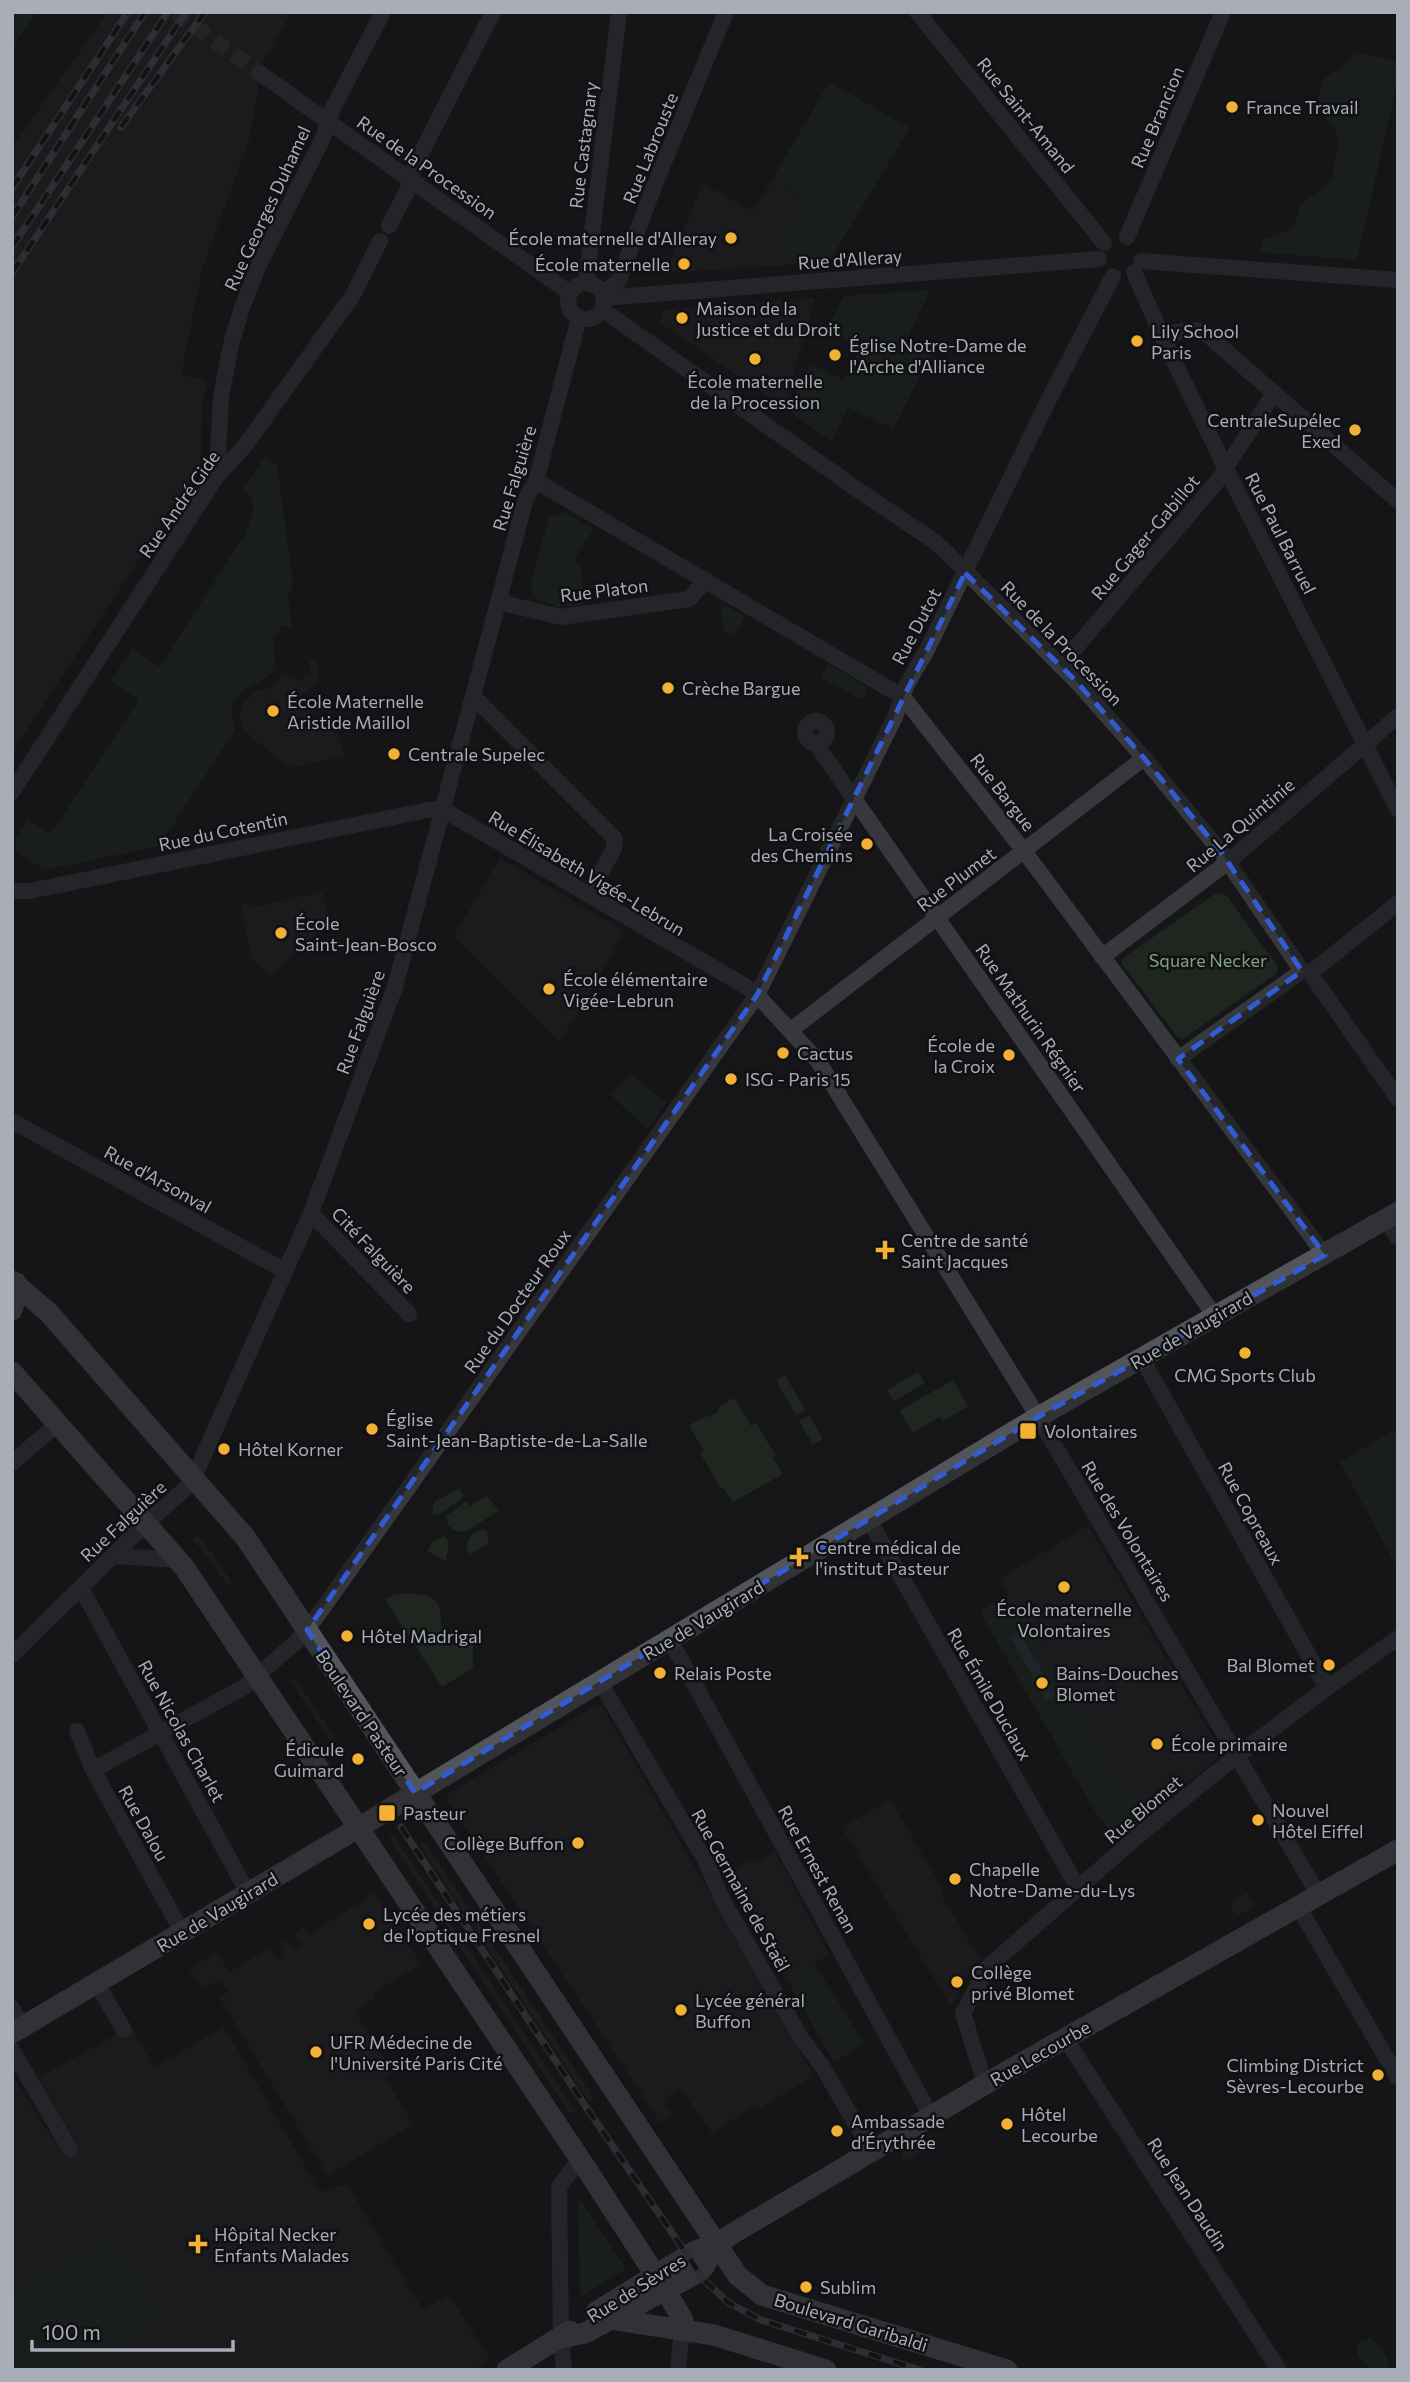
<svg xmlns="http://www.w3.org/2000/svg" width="1410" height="2382" viewBox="0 0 1410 2382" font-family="Commissioner,sans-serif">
  <rect width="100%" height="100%" fill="#161618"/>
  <g fill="#222225">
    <polygon points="108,12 291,12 263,62 250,137 202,270 181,375 206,379 201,422 201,466 15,748 12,746 12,147"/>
    <polygon points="774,177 787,185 786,187 801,194 771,266 665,273 703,184 753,211"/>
    <polygon points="815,298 784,408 660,322 663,310"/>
    <polygon points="317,659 318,682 314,686 311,685 304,694 301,694 295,700 296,704 319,722 323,732 330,730 339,735 345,756 295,767 293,764 286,765 244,731 239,715 243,703 256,690 272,688 283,672 301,681 306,674 311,673 309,660"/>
    <polygon points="500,858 625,931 560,1043 454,936"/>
    <polygon points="322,892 329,922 270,976 251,957 241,905 247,904 249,908"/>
    <polygon points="1088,1526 1220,1750 1219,1756 1149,1816 1115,1774 1012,1594 1009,1595 999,1579"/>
    <polygon points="597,1705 602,1706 814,2076 760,2108 756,2104 712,2133 680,2088 663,2100 673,2115 661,2123 447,1800 448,1794"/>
    <polygon points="890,1799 944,1892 941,1894 944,1900 981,1961 972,1968 951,2006 842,1828"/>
    <polygon points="775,1852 829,1954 814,1963 864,2044 834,2062 726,1874 750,1860 753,1864"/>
    <polygon points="374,1893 421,1964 373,1993 375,1998 355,2011 392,2072 385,2078 413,2124 328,2176 219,1997 228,1992 220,1980 202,1989 189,1969 217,1952 229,1972 270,1948 278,1961 285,1956 278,1943 287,1938 295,1951 302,1946 295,1934 304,1927 309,1935"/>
    <polygon points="131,2026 154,2067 224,2027 320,2192 347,2184 423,2310 449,2295 490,2359 472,2370 12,2370 12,2074 42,2123 64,2153 77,2144 39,2078"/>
  </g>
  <g fill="#1e261f">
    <polygon points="12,12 37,12 12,47"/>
    <polygon points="1355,52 1398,61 1398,79 1357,260 1260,252 1264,239 1288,231 1294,225 1302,204 1331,181 1339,144 1335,128 1319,109 1318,98 1322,82 1331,73 1345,66"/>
    <polygon points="829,82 910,128 829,261 771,266 801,194 786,186 786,184 774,177"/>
    <polygon points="930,290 906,341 931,353 893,429 848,407 832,441 788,411 810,364 844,380 860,347 826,330 844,296"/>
    <path d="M 265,457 L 277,465 L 293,584 L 288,597 L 292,626 L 281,627 L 273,639 L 276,668 C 259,690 220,686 235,730 L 159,846 L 45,870 L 16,851 L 16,839 L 28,820 L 51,834 L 139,700 L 111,681 L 132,649 L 160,667 L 245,534 C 252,517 260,502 243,490 Z"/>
    <polygon points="564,512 593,529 574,560 580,564 585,604 560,607 538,601 530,587 549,518"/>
    <polygon points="725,605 745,616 735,636 724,631 720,608"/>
    <polygon points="828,664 867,687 863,698 860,699 821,677"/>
    <polygon points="1216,893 1226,895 1278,967 1277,973 1183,1039 1178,1038 1122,964 1122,959"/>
    <polygon points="631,1074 666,1103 647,1130 610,1094"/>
    <polygon points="918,1372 925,1383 894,1401 887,1390"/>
    <polygon points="785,1375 805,1410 796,1415 776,1380"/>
    <polygon points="953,1380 968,1406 943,1421 939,1417 913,1433 899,1411"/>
    <polygon points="734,1398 751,1426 756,1423 776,1456 773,1458 783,1474 733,1502 723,1488 721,1488 700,1453 704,1450 689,1426 705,1416 709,1417 718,1412 719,1407"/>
    <polygon points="809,1415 823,1439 813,1445 799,1421"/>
    <polygon points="1398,1428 1398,1569 1340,1462"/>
    <polygon points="459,1488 464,1496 442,1513 432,1515 434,1502"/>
    <polygon points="486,1496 499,1510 466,1532 455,1531 448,1525 446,1516 467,1501 470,1506"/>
    <path d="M 484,1529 L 489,1534 L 487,1544 L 471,1554 L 467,1550 C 466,1538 473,1532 484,1529 Z"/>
    <polygon points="197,1536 213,1555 232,1583 228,1586 209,1558 193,1540"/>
    <polygon points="445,1536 449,1544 446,1561 427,1551 434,1540"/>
    <polygon points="1011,1593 1115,1774 1149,1816 1119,1842 1094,1810 980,1612"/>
    <path d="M 395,1594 C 407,1594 424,1592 433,1599 C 452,1613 423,1642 473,1641 L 473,1668 L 442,1687 L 385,1599 Z"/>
    <polygon points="295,1678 334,1737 330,1740 291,1681"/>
    <polygon points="612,1797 616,1806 522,1863 516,1854"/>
    <polygon points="392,1833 577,2114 569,2112 390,1840"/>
    <polygon points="424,1841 587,2088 593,2099 590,2103 419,1844"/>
    <polygon points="1247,1893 1255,1906 1236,1916 1229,1903"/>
    <polygon points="817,1968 864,2044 834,2062 792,1987 794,1986 792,1982"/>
    <polygon points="931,2135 936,2143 906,2161 900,2154"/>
    <polygon points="578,2197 626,2269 580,2297"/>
    <polygon points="113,2233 161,2316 73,2370 12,2370 12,2293"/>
    <path d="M 1370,2338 C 1380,2345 1391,2358 1388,2370 L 1374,2370 C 1364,2363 1354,2356 1358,2343 Z"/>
  </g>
  <polygon fill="#2c353c" points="1019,1631 1055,1695 1046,1701 1010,1636"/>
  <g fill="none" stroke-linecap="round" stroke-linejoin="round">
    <polyline stroke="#333438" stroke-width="16" stroke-dasharray="16 8" stroke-linecap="butt" points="175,12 261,74"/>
    <g stroke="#37383d" stroke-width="16">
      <polyline points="917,12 1104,243"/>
      <polyline points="261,74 570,293"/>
      <polyline points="389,226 407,191 415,165 493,12"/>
      <polyline points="1127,237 1223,12"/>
      <polyline points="1141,261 1398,280"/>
      <polyline points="1134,272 1161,334 1226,469 1398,810"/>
      <circle cx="586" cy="301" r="18"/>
      <polyline points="586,283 619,12"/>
      <polyline points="603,294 619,280 655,184 726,12"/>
      <polyline points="604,298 1099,259"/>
      <polyline points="603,310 858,490 934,541 946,552 1076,681 1144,758 1221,852 1302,971 1310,973 1398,1099"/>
      <polyline points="1161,334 1196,330 1204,332 1398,501"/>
      <polyline points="217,476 221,396 232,340 242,308 257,269 323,138 333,108 383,12"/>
      <polyline points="536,481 903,697 1024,851 1325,1255"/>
      <polyline points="499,602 561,617 689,599 706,580"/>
      <polyline points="1060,666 1216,483 1274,393"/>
      <polyline points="474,697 615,839 614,849 588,895"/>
      <circle cx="816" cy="732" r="11"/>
      <polyline points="817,743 818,747 1214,1315"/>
      <polyline points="12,792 217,476 244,447 353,295 380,241"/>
      <polyline points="442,809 745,986 757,995 818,1061 1038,1417 1318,1894"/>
      <polyline points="12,891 30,891 428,810 442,809"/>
      <polyline points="1102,957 1228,862 1398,716"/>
      <polyline points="1310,973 1398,903"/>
      <polyline points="791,1030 1144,758"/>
      <polyline points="1178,1059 1302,971"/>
      <polyline points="12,1121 285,1271"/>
      <polyline points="311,1213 409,1314"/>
      <polyline points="1386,1219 1398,1238"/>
      <polyline points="1141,1357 1327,1688"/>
      <polyline points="12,1463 57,1424"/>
      <polyline points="869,1520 1078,1888"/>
      <polyline points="114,1556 177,1560"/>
      <polyline points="81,1588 248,1893"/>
      <polyline points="669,1641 678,1654 931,2116"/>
      <polyline points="12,1655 139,1530 186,1488 194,1477 311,1213 395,987 526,498 536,481 579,318"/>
      <polyline points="600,1682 705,1860 722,1899 801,2038 822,2066 872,2152"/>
      <polyline points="77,1731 93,1770 182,1932"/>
      <polyline points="93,1770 244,1687 296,1642 318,1615 757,995 895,717 907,684 927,650 1049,399 1113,276"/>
      <polyline points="1298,1906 1398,2078"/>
      <polyline points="97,1984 124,2030"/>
      <polyline points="12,2008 23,2027"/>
      <polyline points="1065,2038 1279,2370"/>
      <polyline points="12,2050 70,2149"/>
      <polyline points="985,2084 963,2013 988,1967 1140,1834 1238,1755 1327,1688 1398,1638"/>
      <polyline points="564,2370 561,2338 559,2187 580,2159"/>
      <polyline points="678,2370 682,2331"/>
    </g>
    <g stroke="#53555c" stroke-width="21">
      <polyline points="12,1281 49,1313 245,1537 738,2276 762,2295 1007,2370"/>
      <polyline points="12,1310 16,1297 16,1283"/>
      <polyline points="12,1372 184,1567 580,2159 669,2296 683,2320 682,2331"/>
      <polyline points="12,2033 358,1828 1038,1417 1398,1212"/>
      <polyline points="596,2312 695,2251 716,2244"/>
      <polyline points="611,2319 714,2335 826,2370"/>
      <polyline points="561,2338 585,2333 697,2273 704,2267 716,2244 732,2234 1004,2073 1398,1850"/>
      <polyline points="507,2370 570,2331"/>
    </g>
    <g stroke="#4a4c52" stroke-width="7">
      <g id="rail">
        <polyline points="121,127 205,12"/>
        <polyline points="12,188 128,12"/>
        <polyline points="12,217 145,12"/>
        <polyline points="12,247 168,12"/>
        <polyline points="12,273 186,12"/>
        <polyline points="401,1827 586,2107 705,2281 729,2303 761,2320 920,2370"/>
      </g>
    </g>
    <use href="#rail" stroke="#111113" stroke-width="4.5" stroke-dasharray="13" stroke-linecap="butt"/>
  </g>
  <path d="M0 0H1410V2382H0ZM 965,573 L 1076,681 L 1144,758 L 1221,852 L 1302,971 L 1178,1059 L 1325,1255 L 1038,1417 L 415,1793 L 307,1630 L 757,995 Z" fill="#161618" fill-opacity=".55" fill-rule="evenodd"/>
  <path fill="none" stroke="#325cd3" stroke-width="5" stroke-dasharray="14 9" stroke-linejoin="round" d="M 965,573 L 1076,681 L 1144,758 L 1221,852 L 1302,971 L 1178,1059 L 1325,1255 L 1038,1417 L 415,1793 L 307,1630 L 757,995 Z"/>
  <g fill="#f2b134" stroke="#111113" stroke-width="2.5">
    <circle cx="1232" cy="107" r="7"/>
    <circle cx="731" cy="238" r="7"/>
    <circle cx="684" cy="264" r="7"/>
    <circle cx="682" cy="318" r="7"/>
    <circle cx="1137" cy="341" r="7"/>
    <circle cx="835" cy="355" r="7"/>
    <circle cx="755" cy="359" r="7"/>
    <circle cx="1355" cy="430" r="7"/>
    <circle cx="668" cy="688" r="7"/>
    <circle cx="273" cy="711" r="7"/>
    <circle cx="394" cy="754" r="7"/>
    <circle cx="867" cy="844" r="7"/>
    <circle cx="281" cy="933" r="7"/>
    <circle cx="549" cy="989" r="7"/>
    <circle cx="783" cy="1053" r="7"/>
    <circle cx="1009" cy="1055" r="7"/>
    <circle cx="731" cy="1079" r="7"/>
    <path d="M881.5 1239.5h7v7h7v7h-7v7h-7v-7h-7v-7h7z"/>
    <circle cx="1245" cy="1353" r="7"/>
    <circle cx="372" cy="1429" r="7"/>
    <rect x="1019" y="1422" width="18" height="18" rx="3.5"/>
    <circle cx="224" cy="1449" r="7"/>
    <path d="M795.5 1546.5h7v7h7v7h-7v7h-7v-7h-7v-7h7z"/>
    <circle cx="1064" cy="1587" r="7"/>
    <circle cx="347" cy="1636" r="7"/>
    <circle cx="1329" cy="1665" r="7"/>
    <circle cx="660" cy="1673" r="7"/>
    <circle cx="1042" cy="1683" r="7"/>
    <circle cx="1157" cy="1744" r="7"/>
    <circle cx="358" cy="1759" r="7"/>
    <rect x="378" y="1804" width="18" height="18" rx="3.5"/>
    <circle cx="1258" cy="1820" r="7"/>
    <circle cx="578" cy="1843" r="7"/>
    <circle cx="955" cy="1879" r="7"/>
    <circle cx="369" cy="1924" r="7"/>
    <circle cx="957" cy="1982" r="7"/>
    <circle cx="681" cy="2010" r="7"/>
    <circle cx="316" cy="2052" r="7"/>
    <circle cx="1378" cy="2075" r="7"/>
    <circle cx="1007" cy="2124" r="7"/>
    <circle cx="837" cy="2131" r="7"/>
    <path d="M194.5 2233.5h7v7h7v7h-7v7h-7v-7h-7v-7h7z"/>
    <circle cx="806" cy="2287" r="7"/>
  </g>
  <g text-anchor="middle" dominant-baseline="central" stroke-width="5" stroke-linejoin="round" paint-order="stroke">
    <g font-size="18" fill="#a8adb8" stroke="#111113" text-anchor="start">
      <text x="1246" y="107">France Travail</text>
      <text x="717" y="238" text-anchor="end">École maternelle d'Alleray</text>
      <text x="670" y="264" text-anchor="end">École maternelle</text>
      <text x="696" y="308">Maison de la<tspan x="696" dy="21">Justice et du Droit</tspan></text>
      <text x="1151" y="331">Lily School<tspan x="1151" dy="21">Paris</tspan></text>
      <text x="849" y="345">Église Notre-Dame de<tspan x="849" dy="21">l'Arche d'Alliance</tspan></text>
      <text x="755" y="381" text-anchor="middle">École maternelle<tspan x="755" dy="21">de la Procession</tspan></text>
      <text x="1341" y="420" text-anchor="end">CentraleSupélec<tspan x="1341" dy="21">Exed</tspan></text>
      <text x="682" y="688">Crèche Bargue</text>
      <text x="287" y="701">École Maternelle<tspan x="287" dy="21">Aristide Maillol</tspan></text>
      <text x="408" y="754">Centrale Supelec</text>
      <text x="853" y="834" text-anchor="end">La Croisée<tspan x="853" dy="21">des Chemins</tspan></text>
      <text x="295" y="923">École<tspan x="295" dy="21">Saint-Jean-Bosco</tspan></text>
      <text x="563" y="979">École élémentaire<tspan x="563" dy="21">Vigée-Lebrun</tspan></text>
      <text x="995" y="1045" text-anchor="end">École de<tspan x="995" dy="21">la Croix</tspan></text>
      <text x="797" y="1053">Cactus</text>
      <text x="745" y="1079">ISG - Paris 15</text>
      <text x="901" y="1240">Centre de santé<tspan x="901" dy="21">Saint Jacques</tspan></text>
      <text x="1245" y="1375" text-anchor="middle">CMG Sports Club</text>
      <text x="386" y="1419">Église<tspan x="386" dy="21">Saint-Jean-Baptiste-de-La-Salle</tspan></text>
      <text x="1044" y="1431">Volontaires</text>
      <text x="238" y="1449">Hôtel Korner</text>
      <text x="815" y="1547">Centre médical de<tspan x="815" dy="21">l'institut Pasteur</tspan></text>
      <text x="1064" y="1609" text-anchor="middle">École maternelle<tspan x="1064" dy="21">Volontaires</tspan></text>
      <text x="361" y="1636">Hôtel Madrigal</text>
      <text x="1315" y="1665" text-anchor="end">Bal Blomet</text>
      <text x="674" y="1673">Relais Poste</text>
      <text x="1056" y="1673">Bains-Douches<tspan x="1056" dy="21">Blomet</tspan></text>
      <text x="1171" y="1744">École primaire</text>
      <text x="344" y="1749" text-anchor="end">Édicule<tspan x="344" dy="21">Guimard</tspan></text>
      <text x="1272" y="1810">Nouvel<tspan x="1272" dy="21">Hôtel Eiffel</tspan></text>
      <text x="403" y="1813">Pasteur</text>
      <text x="564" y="1843" text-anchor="end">Collège Buffon</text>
      <text x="969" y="1869">Chapelle<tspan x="969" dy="21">Notre-Dame-du-Lys</tspan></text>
      <text x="383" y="1914">Lycée des métiers<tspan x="383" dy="21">de l'optique Fresnel</tspan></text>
      <text x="971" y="1972">Collège<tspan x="971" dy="21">privé Blomet</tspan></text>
      <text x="695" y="2000">Lycée général<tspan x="695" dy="21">Buffon</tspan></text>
      <text x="330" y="2042">UFR Médecine de<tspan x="330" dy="21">l'Université Paris Cité</tspan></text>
      <text x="1364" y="2065" text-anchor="end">Climbing District<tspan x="1364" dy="21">Sèvres-Lecourbe</tspan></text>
      <text x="1021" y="2114">Hôtel<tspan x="1021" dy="21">Lecourbe</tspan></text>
      <text x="851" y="2121">Ambassade<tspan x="851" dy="21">d'Érythrée</tspan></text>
      <text x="214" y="2234">Hôpital Necker<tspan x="214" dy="21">Enfants Malades</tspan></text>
      <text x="820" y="2287">Sublim</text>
    </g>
    <g font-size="18" fill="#a8adb8" stroke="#111113">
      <text transform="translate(1026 115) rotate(51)">Rue Saint-Amand</text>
      <text transform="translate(1157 117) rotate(-67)">Rue Brancion</text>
      <text transform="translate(583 145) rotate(-83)">Rue Castagnary</text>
      <text transform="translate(650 148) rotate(-68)">Rue Labrouste</text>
      <text transform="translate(427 167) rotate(35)">Rue de la Procession</text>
      <text transform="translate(267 208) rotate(-65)">Rue Georges Duhamel</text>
      <text transform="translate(850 259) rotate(-4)">Rue d'Alleray</text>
      <text transform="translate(514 478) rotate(-73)">Rue Falguière</text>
      <text transform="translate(179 504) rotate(-55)">Rue André Gide</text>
      <text transform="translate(1281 533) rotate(63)">Rue Paul Barruel</text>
      <text transform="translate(1145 537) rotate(-50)">Rue Gager-Gabillot</text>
      <text transform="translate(604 590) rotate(-7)">Rue Platon</text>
      <text transform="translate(916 626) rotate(-62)">Rue Dutot</text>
      <text transform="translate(1062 643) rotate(46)">Rue de la Procession</text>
      <text transform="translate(1003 792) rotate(52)">Rue Bargue</text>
      <text transform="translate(1240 825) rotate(-40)">Rue La Quintinie</text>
      <text transform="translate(223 831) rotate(-12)">Rue du Cotentin</text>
      <text transform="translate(587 873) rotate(31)">Rue Élisabeth Vigée-Lebrun</text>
      <text transform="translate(956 879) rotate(-37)">Rue Plumet</text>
      <text transform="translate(1031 1018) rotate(55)">Rue Mathurin Régnier</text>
      <text transform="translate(360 1022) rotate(-70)">Rue Falguière</text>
      <text transform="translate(158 1179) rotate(29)">Rue d'Arsonval</text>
      <text transform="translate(374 1250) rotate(46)">Cité Falguière</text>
      <text transform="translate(517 1301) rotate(-55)">Rue du Docteur Roux</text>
      <text transform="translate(1191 1330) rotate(-30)">Rue de Vaugirard</text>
      <text transform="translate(1251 1513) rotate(61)">Rue Copreaux</text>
      <text transform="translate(123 1521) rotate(-43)">Rue Falguière</text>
      <text transform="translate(1128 1531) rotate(59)">Rue des Volontaires</text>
      <text transform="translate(703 1620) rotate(-31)">Rue de Vaugirard</text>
      <text transform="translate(990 1694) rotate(60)">Rue Émile Duclaux</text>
      <text transform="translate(362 1713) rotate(56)">Boulevard Pasteur</text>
      <text transform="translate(182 1731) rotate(61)">Rue Nicolas Charlet</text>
      <text transform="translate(1143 1809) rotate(-40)">Rue Blomet</text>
      <text transform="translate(144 1823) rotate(61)">Rue Dalou</text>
      <text transform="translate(818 1869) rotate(61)">Rue Ernest Renan</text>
      <text transform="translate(741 1890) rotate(61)">Rue Germaine de Staël</text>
      <text transform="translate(217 1912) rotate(-31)">Rue de Vaugirard</text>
      <text transform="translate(1040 2053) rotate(-30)">Rue Lecourbe</text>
      <text transform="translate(1188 2194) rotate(57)">Rue Jean Daudin</text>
      <text transform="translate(636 2288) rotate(-32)">Rue de Sèvres</text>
      <text transform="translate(851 2322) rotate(17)">Boulevard Garibaldi</text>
    </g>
    <g font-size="18" fill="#7fa381" stroke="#111113">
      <text x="1208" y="960">Square Necker</text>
    </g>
  </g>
  <rect width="1410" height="2382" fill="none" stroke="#a8adb8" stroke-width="28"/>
  <path d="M32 2340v10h201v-10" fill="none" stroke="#a8adb8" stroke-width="3.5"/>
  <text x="42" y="2340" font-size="21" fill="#a8adb8" stroke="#111113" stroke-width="5" paint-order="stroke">100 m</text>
</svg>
